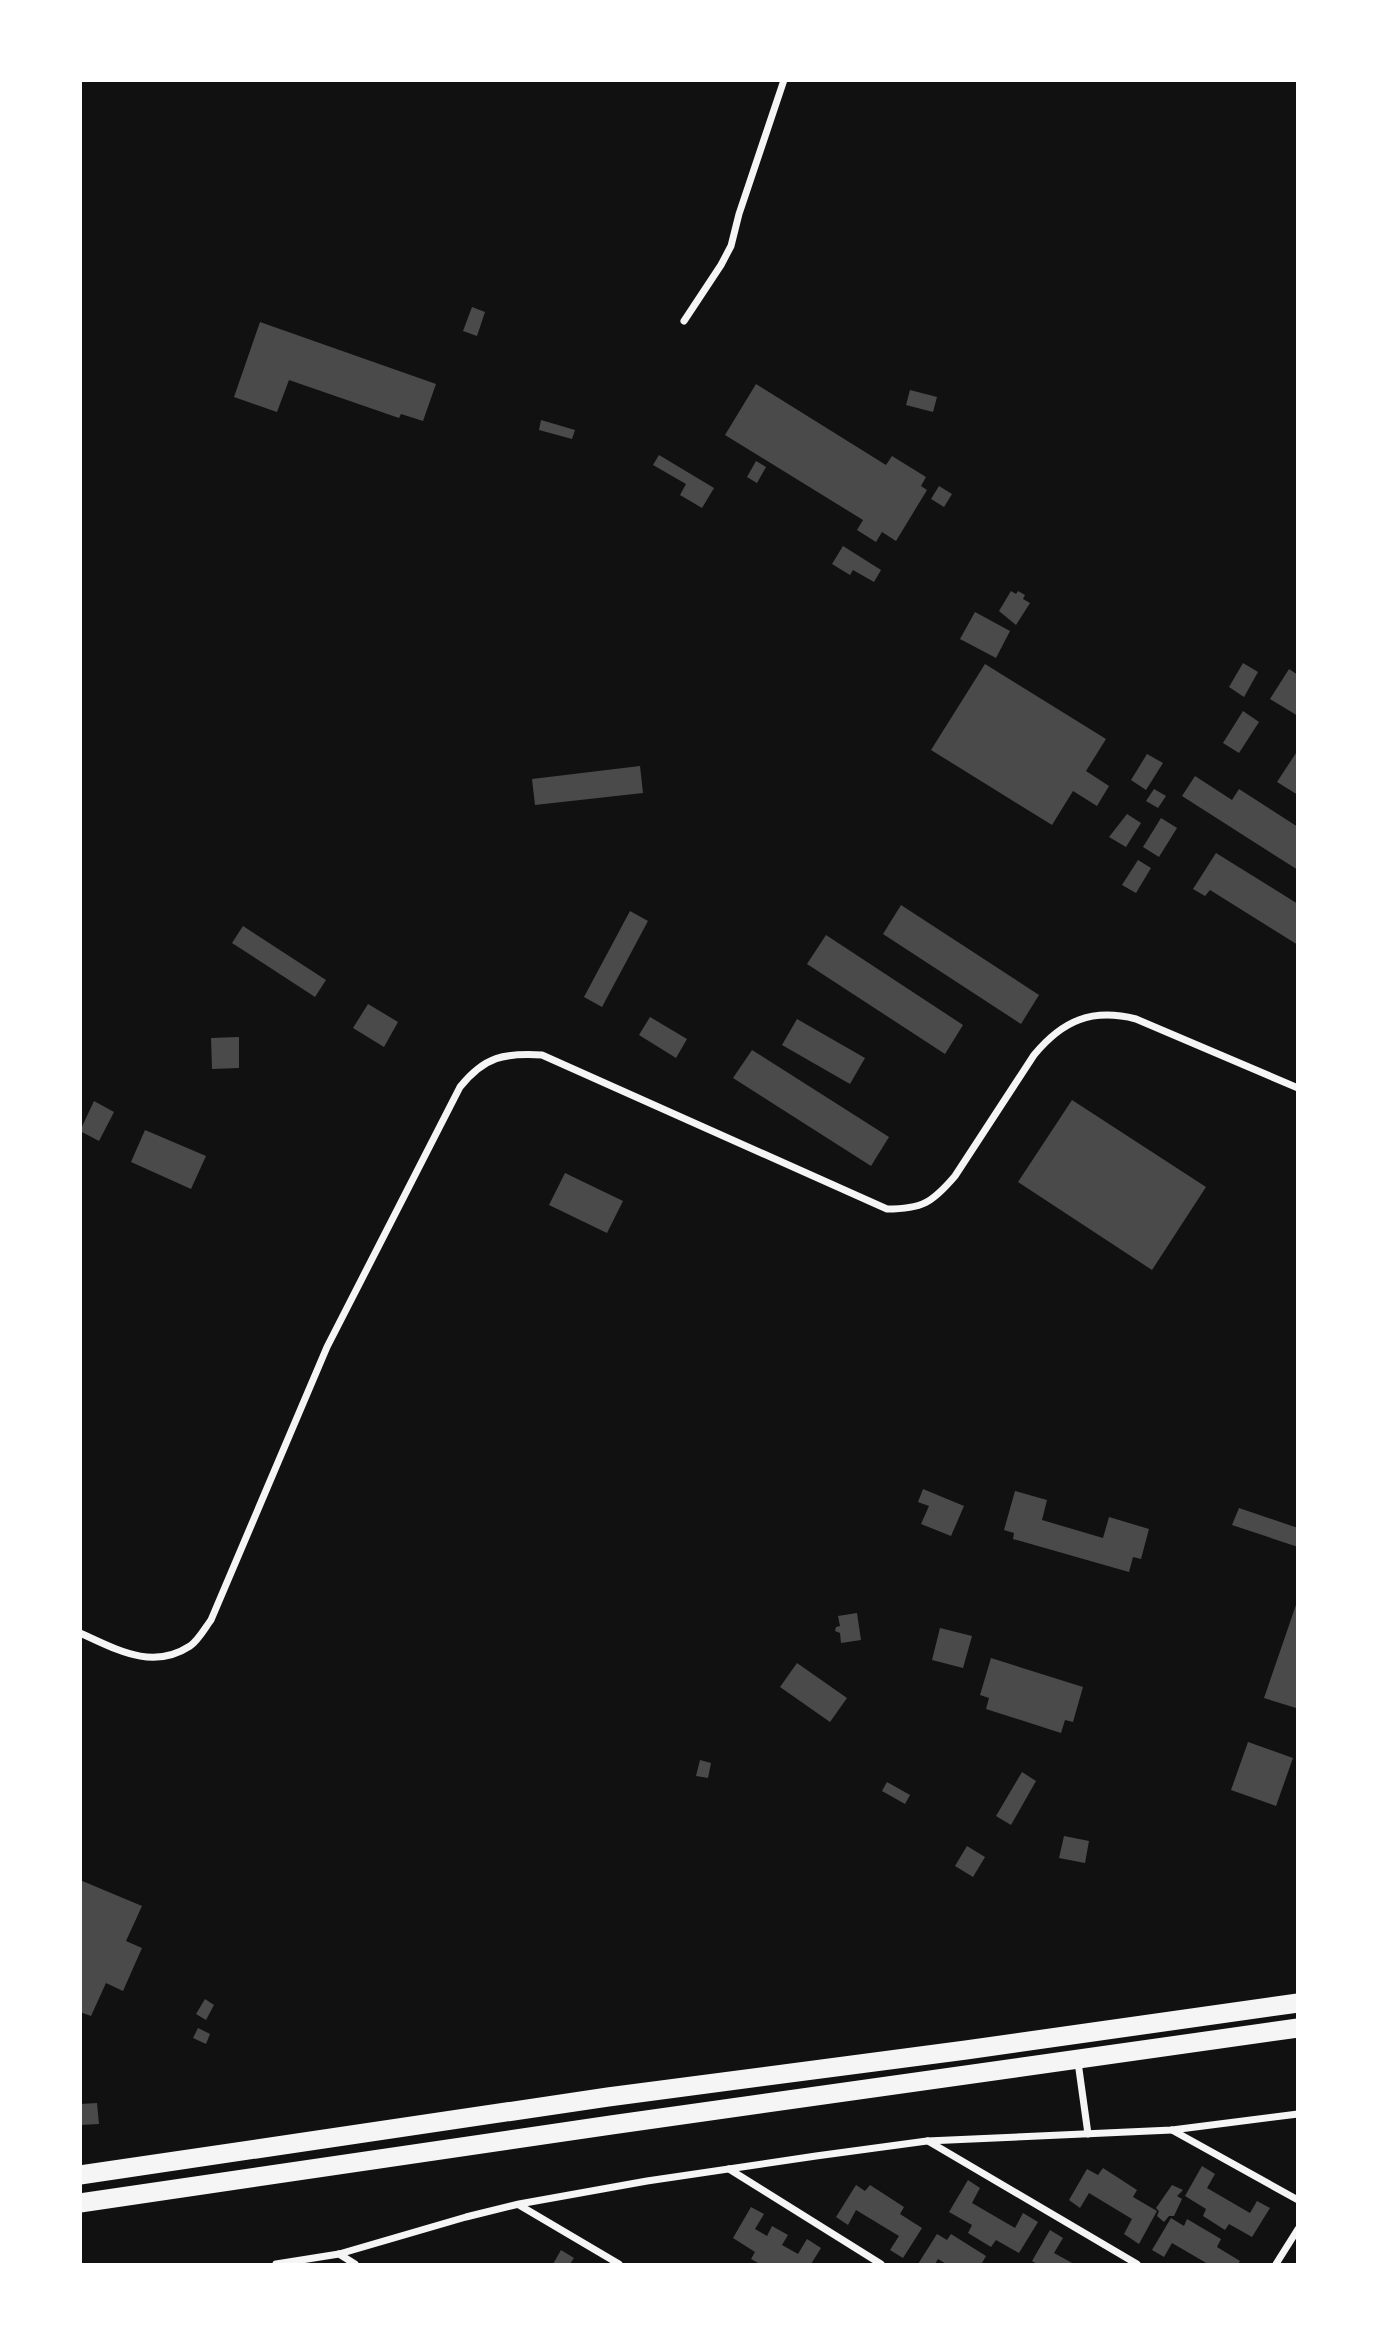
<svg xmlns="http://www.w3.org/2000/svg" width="1378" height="2345" viewBox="0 0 1378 2345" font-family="Signika,sans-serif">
  <rect width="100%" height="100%" fill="#111"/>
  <g fill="#4a4a4a">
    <polygon points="472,307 485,312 477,336 463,331"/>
    <polygon points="260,322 436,384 423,421 401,414 399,418 289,380 277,412 234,397"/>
    <polygon points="756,384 886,465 892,456 926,477 921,486 927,490 896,541 882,532 876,542 857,530 863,520 725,435"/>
    <polygon points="910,390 937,397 933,412 906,405"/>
    <polygon points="541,420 575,430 572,439 539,430"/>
    <polygon points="659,455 714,488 702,508 680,495 686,484 653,465"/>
    <polygon points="756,461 766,467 757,483 747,477"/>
    <polygon points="939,486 952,494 944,507 931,499"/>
    <polygon points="843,546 881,570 874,582 853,570 850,575 832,564"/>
    <polygon points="1011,591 1016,594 1018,591 1025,595 1023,599 1030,603 1016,625 999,611"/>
    <polygon points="975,612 1010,631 996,658 960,639"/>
    <polygon points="1243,663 1258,672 1244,697 1229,687"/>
    <polygon points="985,664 1106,739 1086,771 1109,786 1097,806 1073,791 1052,825 931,750"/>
    <polygon points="1289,669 1298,675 1298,716 1270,699"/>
    <polygon points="1243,711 1259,722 1239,753 1223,743"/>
    <polygon points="1296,753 1298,754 1298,795 1277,782"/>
    <polygon points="1147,754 1163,763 1146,790 1131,780"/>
    <polygon points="640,766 643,793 535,805 532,779"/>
    <polygon points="1195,776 1232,800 1239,789 1298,827 1298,870 1182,796"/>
    <polygon points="1154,789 1166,796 1158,808 1146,801"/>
    <polygon points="1127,814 1141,823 1126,847 1109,837"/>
    <polygon points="1161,818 1177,828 1159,857 1143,847"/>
    <polygon points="1216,853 1298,904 1298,945 1210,890 1205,896 1193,889"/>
    <polygon points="1138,860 1151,868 1136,893 1122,885"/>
    <polygon points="901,905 1039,995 1021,1024 883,934"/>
    <polygon points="630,911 648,921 602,1007 584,997"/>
    <polygon points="243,926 326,980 315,997 232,943"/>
    <polygon points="826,935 963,1025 945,1054 807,964"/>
    <polygon points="368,1004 398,1022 384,1047 353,1028"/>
    <polygon points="650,1017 687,1039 676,1058 639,1035"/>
    <polygon points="797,1019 865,1058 850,1084 782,1045"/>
    <polygon points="239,1037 239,1068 212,1069 211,1038"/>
    <polygon points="752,1050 889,1137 871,1166 733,1078"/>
    <polygon points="1072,1100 1206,1187 1152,1270 1018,1182"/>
    <polygon points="94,1101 114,1112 99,1141 80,1131"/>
    <polygon points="145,1130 206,1156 191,1189 131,1162"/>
    <polygon points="565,1173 623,1201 607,1233 549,1205"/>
    <polygon points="923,1489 964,1506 951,1536 921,1524 929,1506 918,1502"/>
    <polygon points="1015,1491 1047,1500 1042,1520 1103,1538 1109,1517 1149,1529 1141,1559 1133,1557 1129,1572 1013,1539 1014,1533 1004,1530"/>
    <polygon points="1239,1508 1298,1528 1298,1547 1232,1525"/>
    <polygon points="1298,1599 1298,1704 1296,1708 1264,1698"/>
    <polygon points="857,1613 861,1640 841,1643 840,1633 835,1631 836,1627 840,1626 838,1616"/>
    <polygon points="940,1628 972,1636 963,1668 932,1660"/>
    <polygon points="991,1658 1083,1687 1073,1722 1065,1720 1061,1733 986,1709 989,1698 980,1695"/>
    <polygon points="797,1663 847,1698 830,1722 780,1687"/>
    <polygon points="1248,1742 1293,1758 1276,1806 1231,1790"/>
    <polygon points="700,1760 711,1763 708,1778 696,1776"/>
    <polygon points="1022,1772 1036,1781 1011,1825 996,1816"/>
    <polygon points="887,1782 910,1795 905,1804 882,1791"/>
    <polygon points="1064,1836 1089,1841 1085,1863 1059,1858"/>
    <polygon points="967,1846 985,1857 973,1877 955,1866"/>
    <polygon points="80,1880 142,1906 126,1941 142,1948 123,1991 106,1983 91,2016 80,2012"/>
    <polygon points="205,1999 214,2005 206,2020 196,2014"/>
    <polygon points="198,2028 210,2034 206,2044 193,2038"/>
    <polygon points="97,2103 99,2124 80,2125 80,2104"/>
    <polygon points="1202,2166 1215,2174 1207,2188 1250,2213 1257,2201 1270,2208 1252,2237 1229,2224 1225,2230 1203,2216 1206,2209 1185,2196"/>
    <polygon points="1103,2168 1137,2190 1133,2197 1157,2211 1139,2244 1124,2234 1132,2219 1089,2193 1080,2208 1069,2200 1087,2169 1098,2175"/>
    <polygon points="968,2180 980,2188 972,2203 1015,2228 1023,2213 1038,2222 1019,2253 996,2240 991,2247 968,2233 972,2225 949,2212"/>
    <polygon points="856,2185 865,2191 870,2185 904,2207 900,2214 922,2228 903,2258 890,2250 899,2236 856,2210 848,2225 836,2217"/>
    <polygon points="1172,2185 1183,2190 1177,2196 1182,2199 1174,2216 1169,2216 1164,2222 1157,2216 1159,2211 1156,2208"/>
    <polygon points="751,2207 764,2214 755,2229 767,2236 772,2226 788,2235 782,2245 798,2254 807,2239 821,2248 811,2264 760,2264 751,2259 755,2252 733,2238"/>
    <polygon points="1171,2218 1184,2226 1187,2219 1221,2239 1217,2247 1240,2261 1238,2264 1208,2264 1172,2243 1164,2257 1152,2250"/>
    <polygon points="1050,2230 1063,2238 1054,2253 1074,2264 1037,2264 1032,2261"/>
    <polygon points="937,2234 947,2240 951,2234 986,2256 982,2263 985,2264 946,2264 938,2259 935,2264 918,2264"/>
    <polygon points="561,2250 574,2258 570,2264 553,2264"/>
  </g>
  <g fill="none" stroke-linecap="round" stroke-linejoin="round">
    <g stroke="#f5f5f5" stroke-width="7">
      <polyline points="684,321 721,265 731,246 739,214 784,80"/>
      <path d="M 80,1633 C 116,1649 152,1671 190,1646 C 198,1641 205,1628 211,1620 L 327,1347 L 460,1087 C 485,1056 504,1053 542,1055 L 887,1209 C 922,1209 932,1203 955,1176 L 1034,1055 C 1063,1020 1092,1008 1136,1019 L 1298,1088"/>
      <polyline points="1078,2062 1088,2134"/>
      <polyline points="1172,2130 1298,2200"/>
      <polyline points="928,2141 1137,2264"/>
      <polyline points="729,2169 881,2264"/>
      <polyline points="519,2205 619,2264"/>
      <polyline points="339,2254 355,2264"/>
      <polyline points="276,2264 339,2254 466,2217 519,2204 647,2181 816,2156 927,2141 1172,2130 1298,2114"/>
      <polyline points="1276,2264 1298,2229"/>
    </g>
    <g stroke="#f5f5f5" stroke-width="19">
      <polyline points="80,2175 608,2097 966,2050 1298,2003"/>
      <polyline points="80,2203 611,2125 1298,2028"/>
    </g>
  </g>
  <rect width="1378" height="2345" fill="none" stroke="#ffffff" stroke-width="164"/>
</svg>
